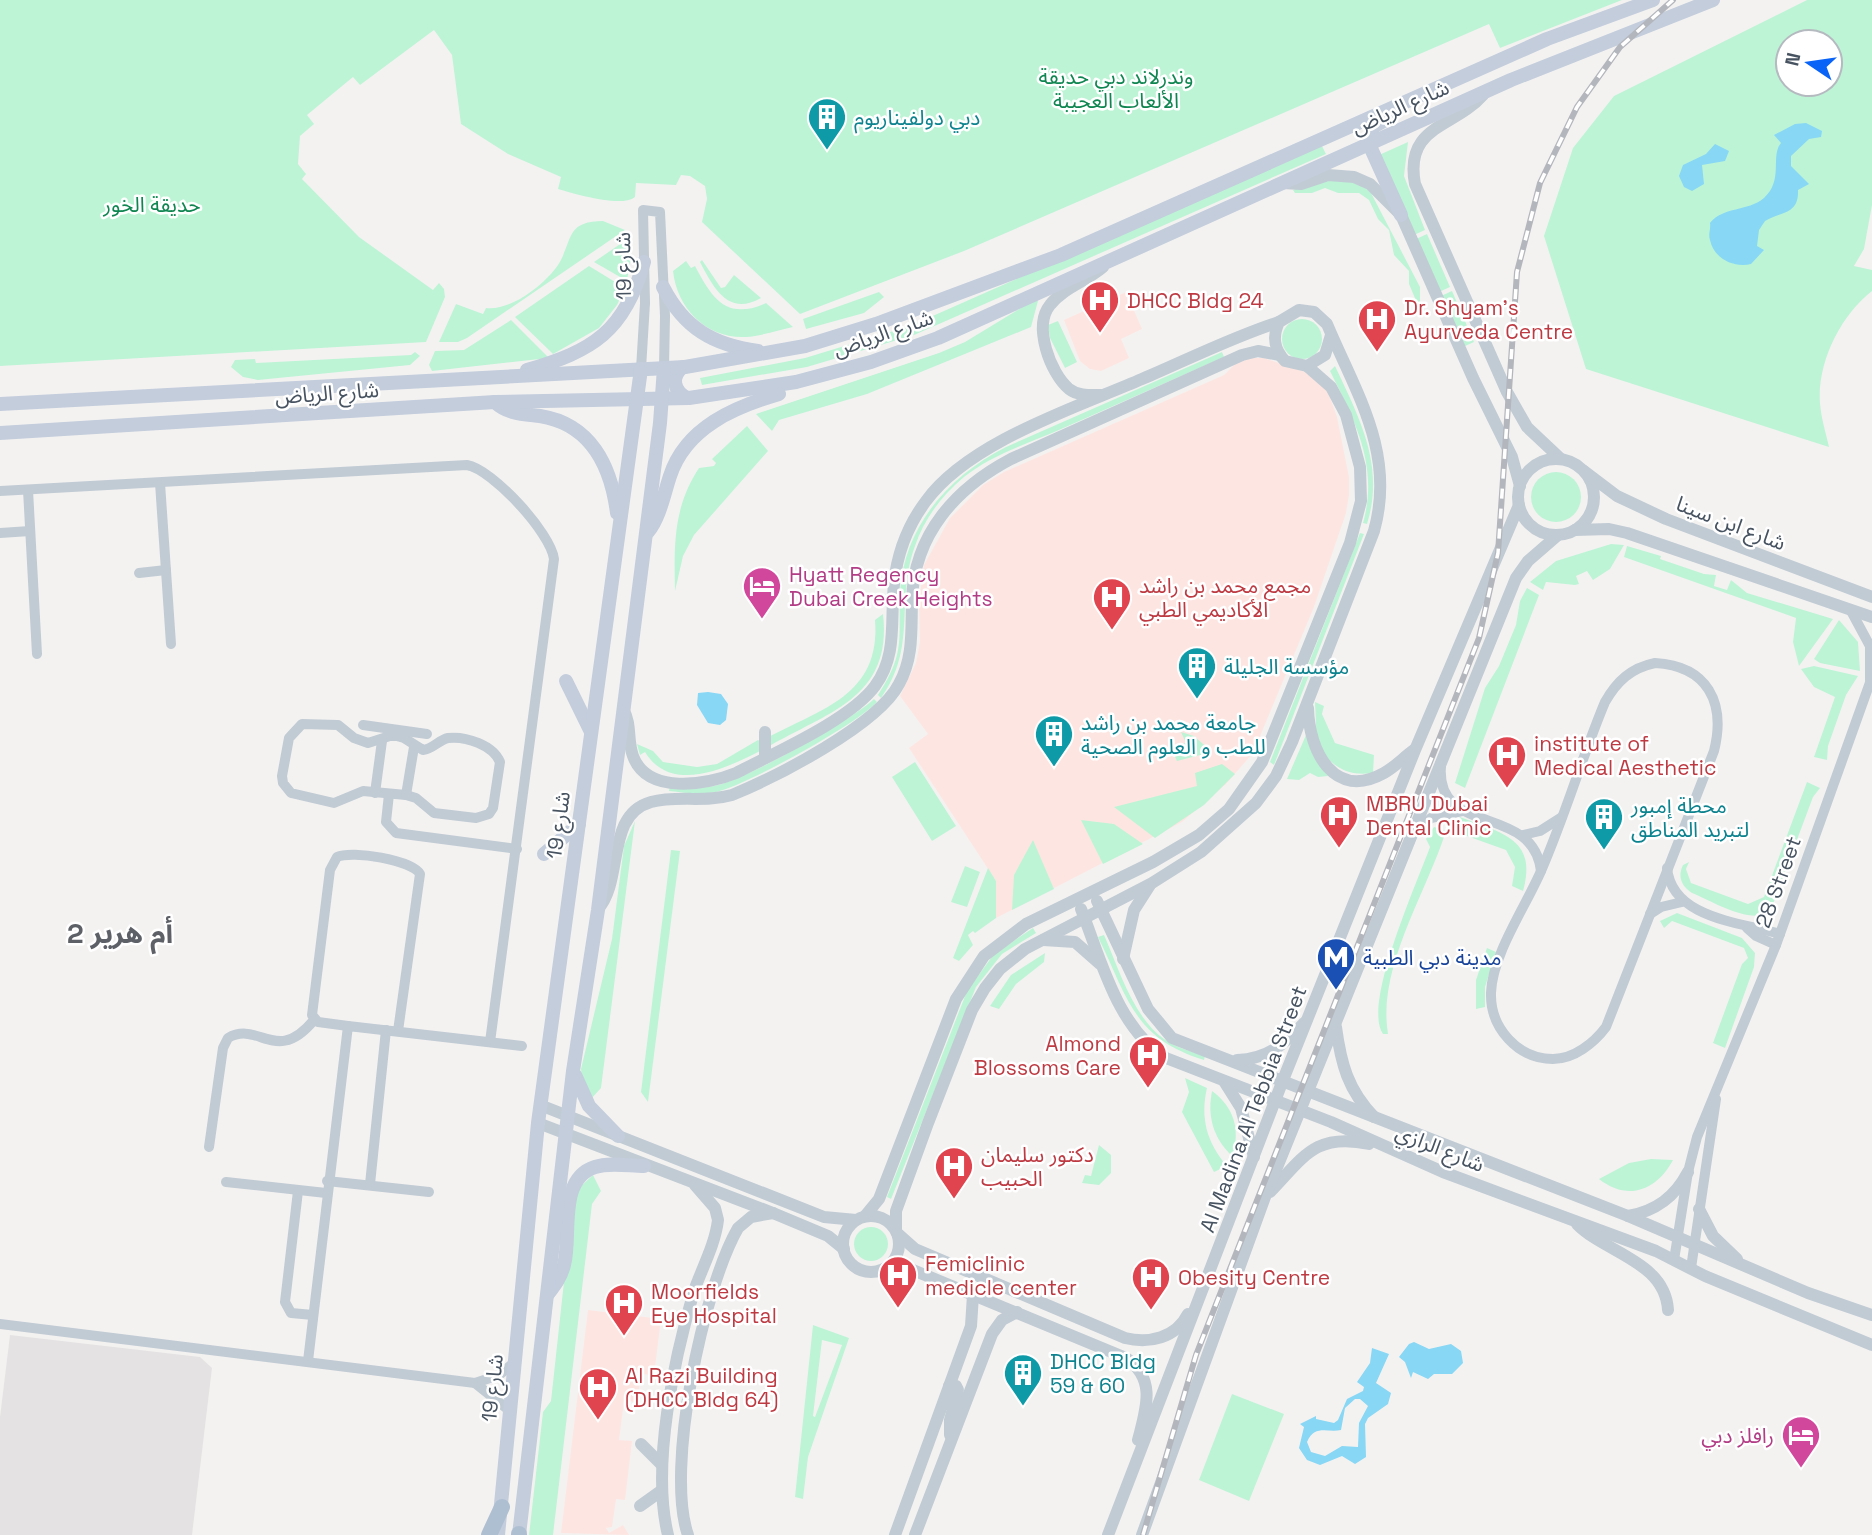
<svg xmlns="http://www.w3.org/2000/svg" width="1872" height="1535" viewBox="0 0 1872 1535" font-family="'Space Grotesk','Noto Sans Arabic',sans-serif">
  <rect width="100%" height="100%" fill="#f4f2f1"/>
  <polygon fill="#e5e2e3" points="10,1335 200,1357 212,1368 192,1535 0,1535 0,1417"/>
  <g fill="#fde6e2">
    <polygon points="1126,292 1142,329 1121,339 1129,358 1101,371 1090,369 1080,361 1064,320"/>
    <polygon points="1250,358 1264,358 1305,372 1327,389 1337,417 1349,477 1349,495 1346,513 1314,607 1253,753 1226,784 1182,822 996,918 996,881 909,748 928,734 900,696 916,663 920,642 919,602 924,565 950,518 983,485 1004,472 1224,375 1234,365"/>
    <polygon points="588,1310 661,1319 654,1375 641,1374 637,1402 624,1401 619,1440 632,1441 625,1500 616,1499 612,1527 606,1528 609,1533 623,1525 629,1535 561,1533"/>
  </g>
  <g fill="#bdf4d6" fill-rule="evenodd">
    <path d="M 0,0 L 1622,0 L 1500,48 L 1489,24 L 964,251 L 800,314 L 702,222 L 707,199 L 705,186 L 690,176 L 681,175 L 676,185 L 636,183 L 635,197 C 622,208 575,194 558,189 L 561,177 L 508,154 L 461,124 L 452,55 L 434,30 L 360,85 L 353,77 L 307,115 L 314,124 L 300,136 L 298,164 L 306,174 L 302,179 L 359,237 L 433,290 L 439,283 L 444,289 L 445,297 L 426,342 L 0,366 Z"/>
    <path d="M 1807,0 L 1872,0 L 1872,205 L 1864,249 L 1854,266 L 1872,270 L 1872,291 C 1841,315 1817,362 1820,403 C 1821,418 1826,433 1829,447 L 1586,369 L 1544,236 L 1573,148 L 1614,96 ZM 1788,42 L 1830,42 L 1830,84 L 1788,84 Z"/>
    <polygon points="1408,142 1404,176 1425,230 1414,235 1379,155"/>
    <polygon points="1321,144 1326,154 914,335 807,367 702,385 700,378 805,358 910,326"/>
    <polygon points="1321,179 1360,183 1371,193 1420,287 1420,310 1409,284 1409,271 1394,255 1389,230 1378,219 1369,200 1359,193 1338,193 1325,188 1312,193 1295,193 1293,190"/>
    <path d="M 603,221 L 625,230 L 467,338 L 458,342 L 439,342 L 456,304 L 483,314 L 486,308 C 511,311 544,285 558,265 C 573,241 565,221 603,221 Z"/>
    <polygon points="1427,234 1450,287 1439,292 1416,239"/>
    <polygon points="629,238 631,255 627,281 594,262"/>
    <path d="M 702,260 L 721,288 L 725,287 L 734,275 L 761,298 C 728,317 713,287 700,262 Z"/>
    <path d="M 686,261 L 691,268 L 695,266 C 712,298 726,321 766,303 L 793,327 C 778,330 762,336 746,337 C 706,339 677,308 673,271 Z"/>
    <polygon points="589,266 625,288 617,305 599,328 553,354 515,317"/>
    <polygon points="1452,291 1474,342 1463,347 1441,296"/>
    <polygon points="879,292 884,297 864,313 806,329 803,319"/>
    <polygon points="1034,300 1038,301 1031,327 867,394 779,420 772,431 756,414 939,353 965,342"/>
    <circle cx="1302" cy="339" r="20"/>
    <polygon points="511,320 549,358 432,371 429,365 435,351 464,350"/>
    <polygon points="1058,321 1077,362 1065,368 1050,338 1048,325"/>
    <polygon points="415,352 420,356 410,365 258,380 243,377 231,367 235,360 255,359 256,363 411,355"/>
    <path d="M 1222,352 L 1224,357 C 1169,381 1114,406 1059,430 C 1027,444 991,455 964,477 C 942,495 924,519 915,546 C 895,600 918,647 881,698 L 878,695 C 906,652 898,639 900,592 C 904,526 949,476 1006,447 Z"/>
    <path d="M 1335,366 C 1360,419 1385,466 1367,524 L 1363,523 C 1379,466 1355,421 1330,371 Z"/>
    <path d="M 747,426 L 768,451 L 694,535 L 683,556 L 675,591 C 674,546 673,507 699,468 L 714,466 L 716,463 L 712,459 Z"/>
    <circle cx="1556" cy="497" r="25"/>
    <polygon points="1360,533 1364,534 1274,765 1270,762"/>
    <polygon points="1611,544 1624,545 1610,569 1593,580 1587,571 1576,576 1579,584 1575,585 1546,582 1543,590 1530,582 1556,561"/>
    <polygon points="1627,546 1661,556 1660,559 1704,574 1716,575 1714,586 1727,590 1731,580 1747,593 1833,619 1799,666 1793,642 1796,618 1624,557"/>
    <polygon points="1527,588 1539,595 1465,788 1455,783 1485,688 1499,666 1516,625 1520,601"/>
    <path d="M 883,614 C 893,699 825,713 768,747 L 767,738 C 820,709 881,696 875,620 Z"/>
    <polygon points="1839,620 1858,642 1860,671 1820,663 1814,659"/>
    <polygon points="1814,666 1858,676 1846,695 1828,746 1827,760 1814,757 1835,697 1814,687 1801,669"/>
    <path d="M 874,699 L 877,702 C 857,724 753,781 723,790 C 706,796 687,793 669,791 L 670,786 C 686,787 703,789 718,785 C 750,777 850,721 874,699 Z"/>
    <path d="M 1315,702 L 1324,706 L 1322,714 L 1335,743 L 1374,755 L 1373,773 C 1346,777 1334,766 1317,748 Z"/>
    <polygon points="1181,732 1194,736 1212,752 1177,761 1170,746 1186,743"/>
    <polygon points="1306,735 1313,755 1328,776 1318,777 1310,773 1299,780 1287,779"/>
    <path d="M 758,740 L 761,742 L 760,751 C 727,768 671,795 645,752 L 640,755 L 637,744 L 653,751 L 663,762 L 697,767 L 717,764 Z"/>
    <polygon points="915,762 956,826 932,841 892,777"/>
    <polygon points="1222,764 1235,774 1204,805 1155,838 1114,807 1197,786 1195,773"/>
    <path d="M 1807,782 L 1820,788 L 1813,797 L 1770,912 C 1750,925 1712,901 1692,893 C 1682,887 1677,877 1683,865 L 1689,862 L 1686,869 L 1691,883 L 1748,904 L 1764,897 Z"/>
    <path d="M 1460,817 C 1501,833 1538,838 1523,891 L 1512,886 L 1515,867 L 1506,850 L 1450,830 Z"/>
    <polygon points="1081,820 1114,824 1143,844 1103,864"/>
    <polygon points="635,821 601,1088 590,1100 582,1081 581,1069 612,939 624,846"/>
    <path d="M 1434,827 L 1446,831 C 1426,894 1377,968 1388,1034 L 1383,1034 C 1362,1005 1417,883 1430,847 L 1426,839 Z"/>
    <polygon points="1033,840 1054,889 1012,910 1014,875"/>
    <polygon points="671,850 680,851 648,1102 641,1092"/>
    <polygon points="965,866 980,872 967,907 951,902"/>
    <polygon points="988,868 996,881 996,918 975,933 973,931 968,935 973,945 959,961 953,958"/>
    <polygon points="1677,913 1742,938 1755,953 1754,967 1725,1048 1713,1043 1742,964 1748,958 1744,948 1672,921 1664,928 1660,921"/>
    <polygon points="1033,928 1036,933 1002,954 976,987 891,1199 887,1197 967,991 994,954"/>
    <path d="M 1104,935 C 1119,969 1133,1017 1164,1039 C 1176,1048 1191,1051 1205,1056 L 1204,1060 C 1133,1038 1128,998 1098,937 Z"/>
    <polygon points="1487,948 1496,952 1485,987 1485,1007 1476,1009 1476,980"/>
    <polygon points="1045,953 1044,962 1016,984 999,1009 990,1006 1011,975"/>
    <path d="M 1185,1078 L 1207,1088 C 1200,1118 1207,1143 1227,1166 L 1214,1172 L 1182,1112 L 1189,1092 Z"/>
    <path d="M 1212,1091 C 1234,1107 1241,1130 1232,1156 C 1213,1138 1207,1116 1212,1091 Z"/>
    <polygon points="1099,1145 1111,1155 1111,1173 1099,1185 1082,1183 1085,1175 1091,1176"/>
    <path d="M 1651,1159 L 1673,1160 C 1657,1190 1628,1202 1599,1179 L 1629,1163 Z"/>
    <polygon points="593,1175 601,1191 592,1204 553,1535 529,1535 543,1412 551,1401 572,1208 579,1188"/>
    <circle cx="871" cy="1244" r="17"/>
    <path d="M 813,1325 L 849,1338 L 808,1457 L 803,1499 L 795,1497 ZM 822,1340 L 842,1345 L 815,1417 L 813,1416 Z"/>
    <polygon points="1232,1394 1284,1414 1249,1501 1199,1480"/>
  </g>
  <g fill="#87d7f5" fill-rule="evenodd">
    <path d="M 1806,123 L 1822,131 L 1821,137 L 1809,139 L 1791,156 L 1791,166 L 1809,184 L 1798,190 C 1799,215 1781,211 1765,221 L 1759,230 L 1757,246 L 1764,250 L 1751,264 C 1734,268 1714,259 1710,240 C 1708,234 1711,229 1710,223 C 1724,206 1747,212 1764,198 C 1784,180 1770,156 1781,143 L 1774,135 L 1795,124 Z"/>
    <polygon points="1715,144 1729,151 1725,161 1702,165 1704,184 1692,191 1684,187 1679,176 1683,165 1706,154"/>
    <polygon points="708,692 721,694 728,704 726,720 720,725 708,723 697,705 698,693"/>
    <polygon points="1414,1342 1429,1349 1451,1344 1461,1351 1463,1363 1452,1374 1434,1374 1428,1379 1413,1372 1411,1378 1405,1362 1399,1357 1409,1344"/>
    <path d="M 1372,1348 L 1389,1354 L 1376,1383 L 1391,1393 L 1388,1404 L 1368,1418 L 1365,1424 L 1366,1457 L 1355,1464 L 1342,1456 L 1320,1465 L 1307,1460 L 1299,1448 L 1304,1427 L 1300,1424 L 1316,1416 L 1316,1419 L 1334,1423 L 1338,1420 L 1347,1399 L 1363,1391 L 1364,1387 L 1357,1382 L 1370,1363 ZM 1355,1399 L 1360,1399 L 1368,1406 L 1359,1423 L 1358,1447 L 1342,1446 L 1325,1456 L 1311,1452 L 1307,1442 C 1315,1424 1327,1433 1341,1430 L 1345,1408 Z"/>
  </g>
  <g fill="none" stroke-linecap="round" stroke-linejoin="round">
    <g stroke="#c1cbd4" stroke-width="10">
      <polyline points="641,369 645,303 643,210 660,212 665,316 664,368"/>
      <polyline points="160,483 171,644"/>
      <polyline points="28,490 37,654"/>
      <path d="M 0,491 L 467,465 C 492,469 551,533 554,559 L 490,1042"/>
      <polyline points="0,533 30,531"/>
      <polyline points="139,573 166,570"/>
      <polyline points="1850,609 1870,646 1870,680"/>
      <path d="M 1655,663 C 1708,666 1726,703 1714,751 L 1606,1027 C 1594,1043 1574,1059 1553,1059 C 1518,1059 1490,1028 1491,993 C 1492,955 1526,906 1541,871 C 1565,816 1582,757 1605,702 C 1617,681 1631,668 1655,663 Z"/>
      <path d="M 302,724 L 338,725 L 354,738 L 368,743 L 393,735 L 404,738 L 423,750 C 433,749 439,740 448,738 C 466,736 493,745 500,762 L 493,808 L 489,814 L 476,818 L 434,813 L 416,798 L 406,795 L 363,791 L 334,803 L 291,793 L 283,783 L 282,776 L 289,738 Z"/>
      <polyline points="363,725 427,734"/>
      <path d="M 1441,766 C 1435,838 1533,802 1541,871"/>
      <polyline points="375,793 382,741"/>
      <polyline points="389,794 386,822 396,833 517,849"/>
      <polyline points="406,795 414,747"/>
      <polyline points="1414,833 1431,818 1462,811"/>
      <polyline points="1523,835 1540,831 1562,817"/>
      <path d="M 1667,868 C 1672,919 1741,922 1780,934"/>
      <polyline points="1650,914 1661,907 1682,902"/>
      <polyline points="1747,928 1756,936 1776,945"/>
      <path d="M 348,1026 L 318,1022 L 312,1015 L 330,870 L 337,857 C 352,850 412,860 420,874 L 398,1031"/>
      <path d="M 209,1147 L 223,1048 L 228,1038 C 259,1020 276,1066 314,1020"/>
      <polyline points="327,1181 429,1192"/>
      <polyline points="226,1182 326,1193"/>
      <polyline points="370,1184 386,1030"/>
      <polyline points="298,1191 285,1302 291,1313 313,1315"/>
      <polyline points="1674,1260 1688,1172 1697,1137 1776,945 1872,677"/>
      <polyline points="1691,1268 1716,1099"/>
      <polyline points="0,1324 475,1383 499,1375 515,1362"/>
      <polyline points="308,1361 348,1026 522,1046"/>
      <polyline points="475,1383 510,1411"/>
    </g>
    <g stroke="#c1cbd4" stroke-width="12">
      <path d="M 1483,95 C 1454,128 1404,125 1415,184 L 1507,392 L 1527,427 L 1561,459"/>
      <polyline points="1282,183 1301,184 1328,175 1354,177 1370,184 1401,215 1473,378 1512,457 1520,486"/>
      <path d="M 1101,395 C 1090,395 1078,396 1069,389 C 1050,373 1033,326 1050,305 C 1063,288 1087,281 1103,267"/>
      <circle cx="1556" cy="497" r="38"/>
      <polyline points="1584,471 1617,496 1666,519 1872,597"/>
      <polyline points="1575,530 1609,529 1627,533 1872,617"/>
      <path d="M 1308,708 C 1309,751 1334,801 1384,773 C 1395,767 1404,757 1414,750"/>
      <path d="M 623,709 C 632,724 627,740 633,756 C 647,795 707,785 736,773 C 774,753 850,720 875,686 C 898,655 890,620 894,584 C 897,554 908,525 926,501 C 969,442 1075,408 1142,379 C 1187,360 1232,337 1279,322"/>
      <polyline points="765,732 765,758"/>
      <polyline points="1097,901 1148,1009 1172,1038 1628,1216 1808,1293 1872,1315"/>
      <path d="M 598,909 C 624,880 605,815 651,802 C 677,795 704,803 732,795 C 776,777 878,725 899,684 C 914,657 911,629 912,600 C 914,534 956,488 1011,459 L 1242,355 L 1258,351 L 1280,355"/>
      <path d="M 1081,909 C 1101,959 1117,1028 1166,1058 L 1331,1122 L 1443,1172 L 1656,1251 L 1705,1276 L 1872,1345"/>
      <polyline points="1043,940 1075,942 1100,964"/>
      <polyline points="1123,959 1134,910 1150,885"/>
      <path d="M 1336,1027 C 1341,1064 1348,1090 1374,1117"/>
      <path d="M 1237,1060 C 1267,1059 1284,1045 1304,1023"/>
      <polyline points="1224,1081 1241,1108 1254,1157"/>
      <polyline points="540,1105 824,1217 856,1220"/>
      <polyline points="538,1123 773,1213 828,1236 844,1249"/>
      <path d="M 1270,1192 C 1303,1158 1315,1132 1369,1144"/>
      <polyline points="1699,1209 1713,1236 1737,1259"/>
      <circle cx="871" cy="1244" r="28"/>
      <polyline points="865,1216 879,1199 956,999 984,956 1026,924 1153,862 1199,835 1229,809 1262,762 1350,543 1361,501 1360,467 1346,415 1331,387 1307,366"/>
      <path d="M 1628,1216 C 1656,1211 1675,1197 1688,1172"/>
      <path d="M 1577,1224 C 1605,1253 1665,1261 1668,1310"/>
      <path d="M 896,1230 L 896,1211 L 928,1123 L 972,1010 L 985,988 L 1000,969 L 1025,949 L 1152,883 L 1201,852 L 1256,803 L 1276,776 L 1292,742 L 1374,531 C 1396,453 1356,393 1327,324 L 1314,312 L 1299,310 L 1279,322 C 1272,337 1274,349 1285,361 L 1307,366 L 1325,355 L 1331,335"/>
      <path d="M 897,1233 L 915,1249 L 1125,1338 C 1149,1344 1176,1338 1188,1314"/>
      <path d="M 887,1267 L 908,1268 L 1126,1358 C 1157,1379 1146,1409 1138,1440"/>
      <polyline points="949,1386 956,1386 958,1390 950,1420 950,1435"/>
      <polyline points="641,1444 662,1465"/>
      <polyline points="640,1506 661,1491"/>
      <path d="M 668,1535 C 651,1466 674,1359 694,1291 C 702,1268 715,1245 718,1220 L 715,1208 L 695,1185"/>
      <path d="M 688,1535 C 665,1469 703,1289 738,1228 L 751,1217 L 773,1213"/>
      <polyline points="895,1535 971,1326 973,1295"/>
      <polyline points="915,1535 992,1334 1002,1320 1017,1312"/>
      <polyline points="1108,1535 1283,1080 1415,750 1519,505"/>
      <polyline points="1142,1535 1265,1197 1516,578 1528,561 1558,535"/>
    </g>
    <g stroke="#c3cddc" stroke-width="14">
      <polyline points="1389,118 1373,127 1369,144 1401,215"/>
      <path d="M 663,287 C 684,328 713,345 758,351"/>
      <path d="M 683,367 C 670,377 674,391 687,398"/>
      <path d="M 527,370 C 593,351 625,331 644,262"/>
      <path d="M 495,402 C 507,414 524,414 540,416 C 591,424 611,466 617,513"/>
      <polyline points="0,404 685,367 805,346 876,324 1061,255 1547,39 1653,0"/>
      <polyline points="0,433 495,402 689,398 796,382 871,362 938,338 1511,80 1713,0"/>
      <path d="M 648,532 C 660,517 664,494 670,476 C 686,427 735,407 779,394"/>
      <polyline points="566,681 591,732"/>
      <polyline points="544,854 579,824"/>
      <polyline points="575,1075 589,1106 618,1136"/>
      <path d="M 548,1294 C 555,1285 561,1277 564,1265 C 572,1236 557,1179 595,1167 C 610,1162 629,1166 644,1166"/>
      <polyline points="498,1535 538,1123 641,369"/>
      <polyline points="519,1535 573,1071 598,910 660,423 664,368"/>
    </g>
    <g stroke="#afbfd2" stroke-width="16">
      <polyline points="519,1534 519,1535"/>
      <polyline points="489,1535 502,1507"/>
    </g>
    <g stroke="#b3b6bc" stroke-width="6">
      <polyline id="rail" points="1143,1535 1196,1355 1479,638 1498,553 1517,272 1540,183 1577,107 1620,47 1673,0"/>
    </g>
    <use href="#rail" stroke="#fff" stroke-width="3.5" stroke-dasharray="10" stroke-linecap="butt"/>
  </g>
  <defs>
    <g id="building-pin" transform="scale(2.0125)"><path d="M0 17L-7.5 6A9.5 9.5 0 1 1 7.5 6Z" fill="#0f9aa8" stroke="#fff"/><path d="M-4-6H4V6H1V3H-1V6H-4ZM-2.5-4.3h1.7v1.8h-1.7ZM.8-4.3h1.7v1.8H.8ZM-2.5-1h1.7V.8h-1.7ZM.8-1h1.7V.8H.8Z" fill="#fff"/></g>
    <g id="hospital-pin" transform="scale(2.0125)"><path d="M0 17L-7.5 6A9.5 9.5 0 1 1 7.5 6Z" fill="#e0444e" stroke="#fff"/><path d="M-5-5h3v3.5h4V-5h3V5h-3V1.5h-4V5h-3Z" fill="#fff"/></g>
    <g id="hotel-pin" transform="scale(2.0125)"><path d="M0 17L-7.5 6A9.5 9.5 0 1 1 7.5 6Z" fill="#d1479c" stroke="#fff"/><path d="M-6-4.5h1.5V1H6V5H4.5V3h-9V5H-6ZM-4 0a1.8 1.8 0 1 1 3.6 0ZM.5 0V-2.5h3Q6-2.5 6 0Z" fill="#fff"/></g>
    <g id="metro-pin" transform="scale(2.0125)"><path d="M0 17L-7.5 6A9.5 9.5 0 1 1 7.5 6Z" fill="#1a4fb4" stroke="#fff"/><path d="M-5.5 5V-5H-3L0 0L3-5H5.5V5H3V-.5L0 4L-3-.5V5Z" fill="#fff"/></g>
  </defs>
  <g fill-rule="evenodd">
    <use href="#building-pin" x="827" y="117"/>
    <use href="#hospital-pin" x="1100" y="300"/>
    <use href="#hospital-pin" x="1377" y="319"/>
    <use href="#hotel-pin" x="762" y="586"/>
    <use href="#hospital-pin" x="1112" y="597"/>
    <use href="#building-pin" x="1197" y="666"/>
    <use href="#building-pin" x="1054" y="734"/>
    <use href="#hospital-pin" x="1507" y="755"/>
    <use href="#hospital-pin" x="1339" y="815"/>
    <use href="#building-pin" x="1604" y="817"/>
    <use href="#metro-pin" x="1336" y="957"/>
    <use href="#hospital-pin" x="1148" y="1055"/>
    <use href="#hospital-pin" x="954" y="1166"/>
    <use href="#hospital-pin" x="898" y="1275"/>
    <use href="#hospital-pin" x="1151" y="1277"/>
    <use href="#hospital-pin" x="624" y="1303"/>
    <use href="#building-pin" x="1023" y="1373"/>
    <use href="#hospital-pin" x="598" y="1387"/>
    <use href="#hotel-pin" x="1801" y="1435"/>
  </g>
  <g text-anchor="middle" dominant-baseline="central" stroke-width="5" stroke-linejoin="round" paint-order="stroke">
    <g font-size="21" fill="#0f8651" stroke="#fff">
      <text x="1116" y="76">وندرلاند دبي حديقة<tspan x="1116" dy="24">الألعاب العجيبة</tspan></text>
      <text x="152" y="204">حديقة الخور</text>
    </g>
    <g font-size="21" fill="#475361" stroke="#fff">
      <text transform="translate(1400 107) rotate(-24)">شارع الرياض</text>
      <text transform="translate(623 266) rotate(-91)">شارع 19</text>
      <text transform="translate(883 333) rotate(-19)">شارع الرياض</text>
      <text transform="translate(327 393) rotate(-4)">شارع الرياض</text>
      <text transform="translate(1731 523) rotate(21)">شارع ابن سينا</text>
      <text transform="translate(558 825) rotate(-82)">شارع 19</text>
      <text transform="translate(1778 882) rotate(-70)">28 Street</text>
      <text transform="translate(1253 1109) rotate(-69)">Al Madina Al Tebbia Street</text>
      <text transform="translate(1440 1148) rotate(22)">شارع الرازي</text>
      <text transform="translate(492 1388) rotate(-84)">شارع 19</text>
    </g>
    <g font-size="21" fill="#0d838f" stroke="#fff" text-anchor="start">
      <text x="854" y="117">دبي دولفيناريوم</text>
      <text x="1224" y="666">مؤسسة الجليلة</text>
      <text x="1081" y="722">جامعة محمد بن راشد<tspan x="1081" dy="24">للطب و العلوم الصحية</tspan></text>
      <text x="1631" y="805">محطة إمبور<tspan x="1631" dy="24">لتبريد المناطق</tspan></text>
      <text x="1050" y="1361">DHCC Bldg<tspan x="1050" dy="24">59 &amp; 60</tspan></text>
    </g>
    <g font-size="21" fill="#be3a42" stroke="#fff" text-anchor="start">
      <text x="1127" y="300">DHCC Bldg 24</text>
      <text x="1404" y="307">Dr. Shyam’s<tspan x="1404" dy="24">Ayurveda Centre</tspan></text>
      <text x="1139" y="585">مجمع محمد بن راشد<tspan x="1139" dy="24">الأكاديمي الطبي</tspan></text>
      <text x="1534" y="743">institute of<tspan x="1534" dy="24">Medical Aesthetic</tspan></text>
      <text x="1366" y="803">MBRU Dubai<tspan x="1366" dy="24">Dental Clinic</tspan></text>
      <text x="1121" y="1043" text-anchor="end">Almond<tspan x="1121" dy="24">Blossoms Care</tspan></text>
      <text x="981" y="1154">دكتور سليمان<tspan x="981" dy="24">الحبيب</tspan></text>
      <text x="925" y="1263">Femiclinic<tspan x="925" dy="24">medicle center</tspan></text>
      <text x="1178" y="1277">Obesity Centre</text>
      <text x="651" y="1291">Moorfields<tspan x="651" dy="24">Eye Hospital</tspan></text>
      <text x="625" y="1375">Al Razi Building<tspan x="625" dy="24">(DHCC Bldg 64)</tspan></text>
    </g>
    <g font-size="21" fill="#b23c85" stroke="#fff" text-anchor="start">
      <text x="789" y="574">Hyatt Regency<tspan x="789" dy="24">Dubai Creek Heights</tspan></text>
      <text x="1774" y="1435" text-anchor="end">رافلز دبي</text>
    </g>
    <g font-size="21" fill="#164399" stroke="#fff" text-anchor="start">
      <text x="1363" y="957">مدينة دبي الطبية</text>
    </g>
    <g font-size="28" font-weight="bold" fill="#5d6167" stroke="#fff">
      <text x="120" y="933">أم هرير 2</text>
    </g>
  </g>
  <g transform="translate(1809 63) rotate(283)"><circle r="33" fill="#ffffff" stroke="#b5bac0" stroke-width="2"/>
  <path d="M0-5L12 26L0 18L-12 26Z" fill="#0963f7"/>
  <text y="-10" font-size="19" font-weight="bold" text-anchor="middle" fill="#475361">N</text>
  </g>
</svg>
